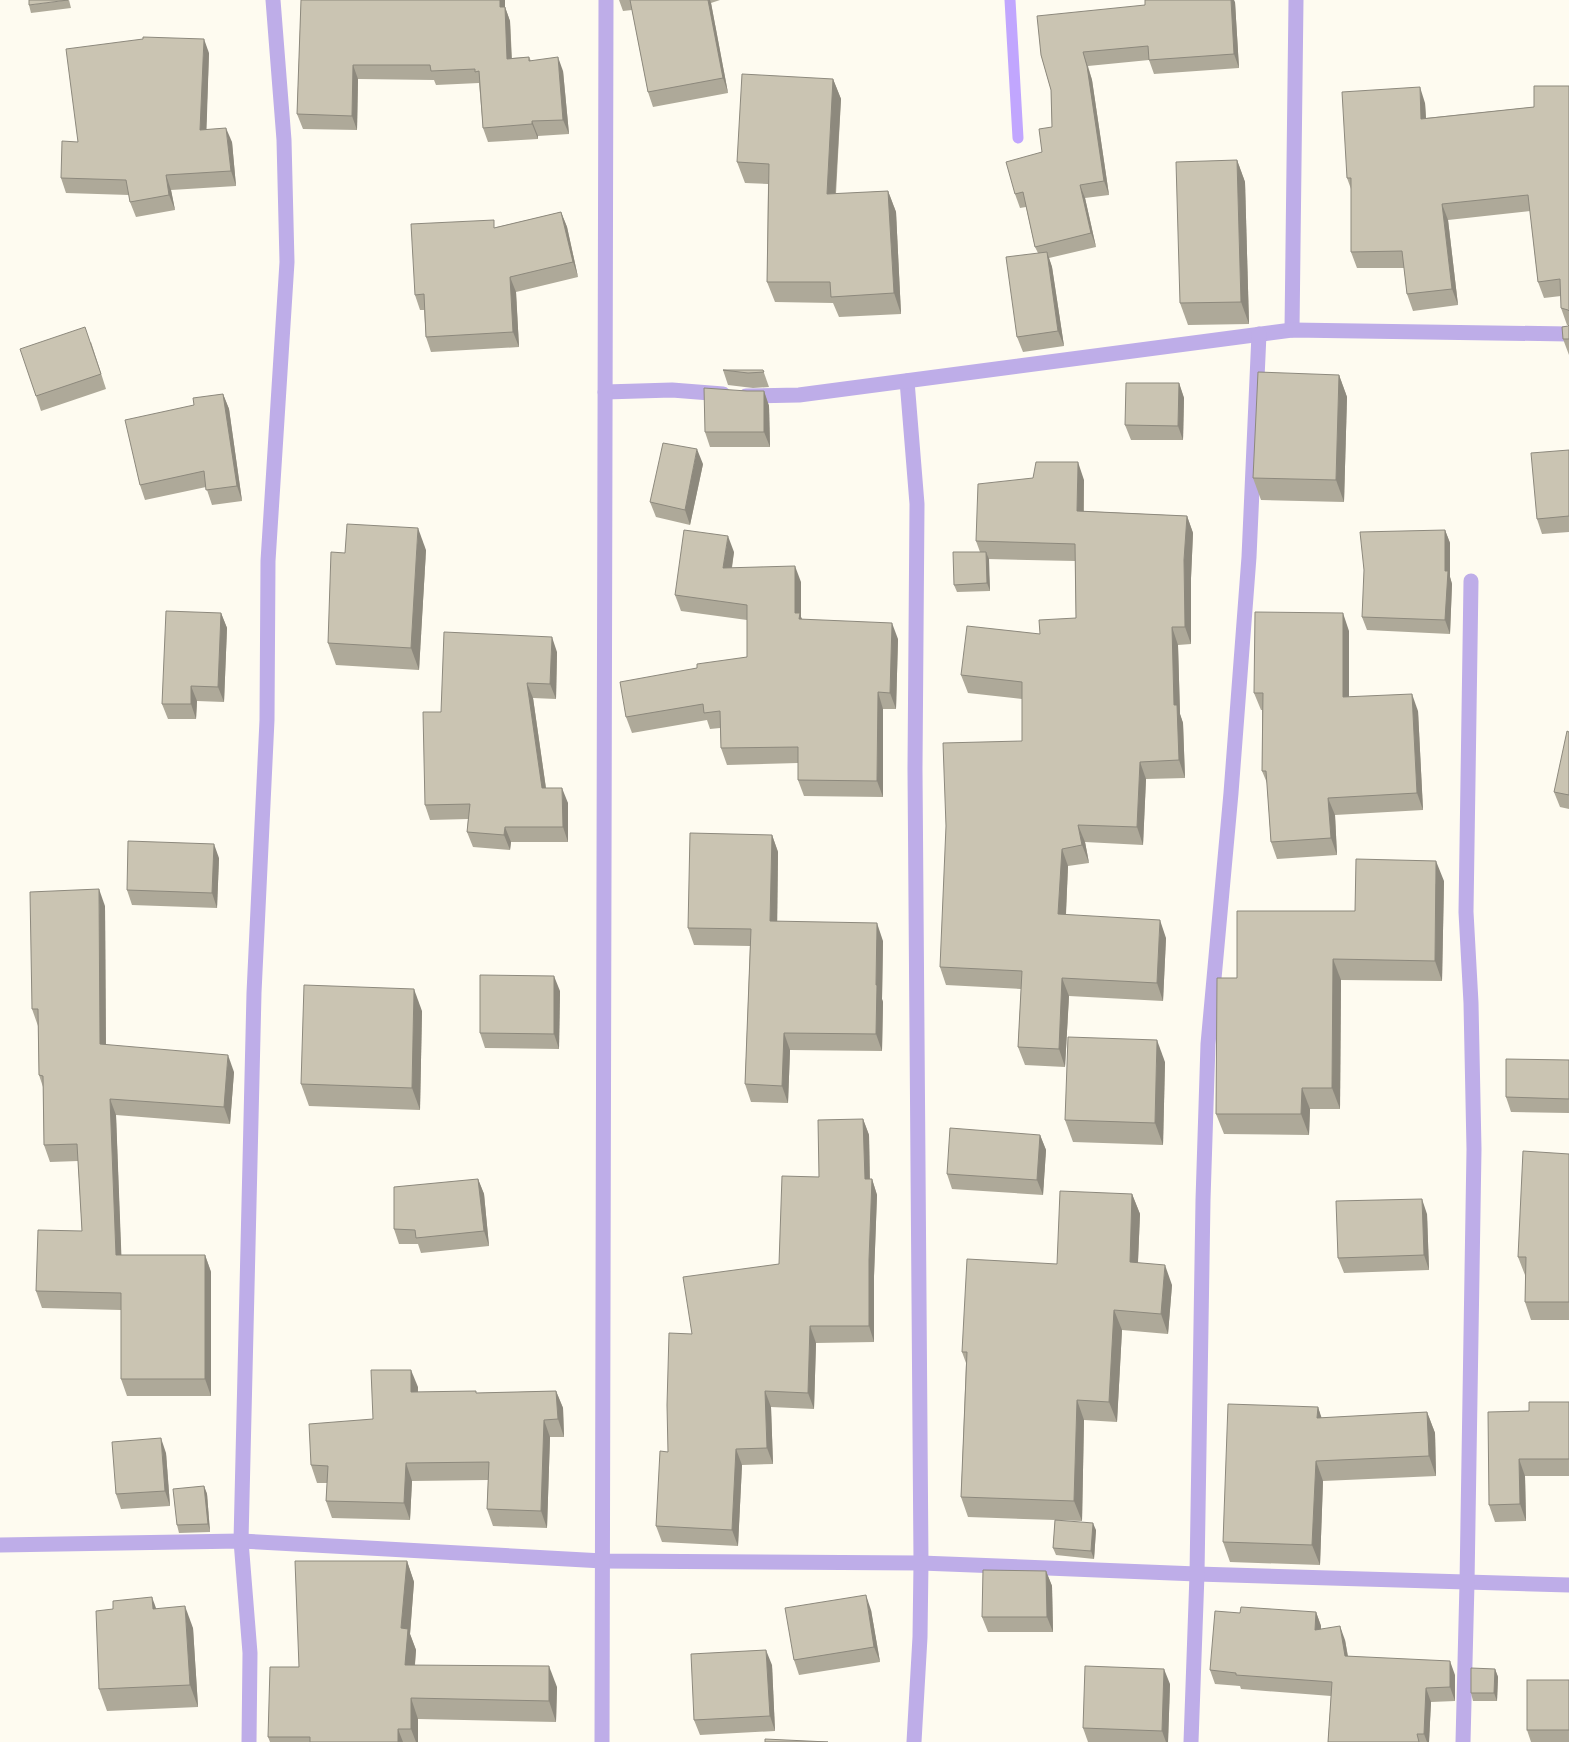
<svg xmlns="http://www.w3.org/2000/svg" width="1569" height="1742" viewBox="0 0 1569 1742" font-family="Montserrat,sans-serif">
  <rect width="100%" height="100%" fill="#fefbf0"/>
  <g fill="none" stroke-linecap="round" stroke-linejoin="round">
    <polyline stroke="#c1a6fe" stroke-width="11" points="1010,0 1018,138"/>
    <g stroke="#beade8" stroke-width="15">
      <polyline points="1292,330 1296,0"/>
      <polyline points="907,381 917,504 915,769 921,1563 920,1637 914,1742"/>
      <polyline points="605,392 672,390 723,394"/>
      <polyline points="746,396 799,395 1292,330 1569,334"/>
      <polyline points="0,1545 241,1541 603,1561 921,1563 1197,1574 1569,1585"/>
      <polyline points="249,1742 250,1653 241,1541 254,993 267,720 268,561 287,262 284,140 273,0"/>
      <polyline points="602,1742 606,0"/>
      <polyline points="1191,1742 1197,1574 1203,1200 1208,1044 1231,793 1249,557 1259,334"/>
      <polyline points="1463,1742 1467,1583 1474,1149 1471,1003 1466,912 1471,581"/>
    </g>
  </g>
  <g fill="#aea999">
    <polygon points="69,0 71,8 31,13 29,5"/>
    <polygon points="301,0 505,0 505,7 510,21 512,58 529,57 531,61 563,71 569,134 538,136 538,139 488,142 483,128 479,83 436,85 434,80 358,79 357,130 303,129 297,114"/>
    <polygon points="619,0 720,0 711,3 728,93 653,107 648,92 632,10 623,11"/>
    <polygon points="1235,2 1239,68 1154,74 1149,60 1088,66 1092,80 1109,195 1085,198 1096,247 1049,258 1052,267 1064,346 1023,352 1017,337 1038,253 1035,247 1026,207 1020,208 1015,194 1042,152 1052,127 1051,90 1041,55 1145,5"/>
    <polygon points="209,53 206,130 232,142 236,186 171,190 175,210 136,217 130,202 129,195 66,193 61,178 78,142"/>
    <polygon points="833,79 841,99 836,194 888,191 896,212 901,314 839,317 833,303 775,302 767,282 768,184 745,183 737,162"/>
    <polygon points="1569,86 1569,355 1563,339 1569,325 1567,325 1561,308 1561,296 1544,298 1538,282 1530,211 1448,220 1458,305 1413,311 1407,294 1404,268 1357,268 1351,252 1351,189 1347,178 1425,103 1426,118 1534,107"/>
    <polygon points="1237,160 1245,182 1249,324 1188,325 1180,303"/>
    <polygon points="561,212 567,227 578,277 516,292 519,347 431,352 426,337 424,310 420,310 415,295 497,227"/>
    <polygon points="91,342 106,389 41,411 36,396"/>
    <polygon points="723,370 763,370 769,387 753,388 728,385"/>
    <polygon points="1339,375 1347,397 1344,502 1261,500 1253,478"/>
    <polygon points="1179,383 1184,398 1183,440 1131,440 1125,425"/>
    <polygon points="747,391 764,391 769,406 770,447 710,447 705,432"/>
    <polygon points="223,394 229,409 242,501 212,505 206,487 145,500 140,485"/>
    <polygon points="1569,450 1569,532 1542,534 1537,519"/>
    <polygon points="703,464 690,525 656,517 650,502"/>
    <polygon points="1084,480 1084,511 1187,516 1193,533 1191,578 1191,644 1178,645 1180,714 1183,723 1185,778 1146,779 1143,845 1085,842 1089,863 1068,866 1066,915 1166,938 1163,1001 1069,996 1065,1067 1025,1065 1018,1047 1021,989 946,985 940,967 1022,741 1022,699 968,693 961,675 1040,634 1076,618 1075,561 988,559 990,591 957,592 954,585 980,552 976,541"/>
    <polygon points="1445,530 1450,543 1450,577 1452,584 1450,634 1367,630 1362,617"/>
    <polygon points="426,550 419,670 336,665 328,643 345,553"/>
    <polygon points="734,552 732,568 801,582 801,617 802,619 898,639 896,709 883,709 883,797 804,796 798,780 798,763 727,765 721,748 720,728 710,729 707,720 632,733 626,717 697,668 747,657 747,620 681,611 675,595"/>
    <polygon points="221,613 227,628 224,702 197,701 196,719 168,719 162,704"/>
    <polygon points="1349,631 1349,697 1418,711 1423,810 1335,815 1337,855 1277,859 1271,842 1267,783 1262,771 1262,710 1261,710 1254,693"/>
    <polygon points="557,652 556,699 533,698 546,788 568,803 568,842 511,842 510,850 473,847 467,832 468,819 430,820 425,805 441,712"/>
    <polygon points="1569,732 1569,809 1560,807 1554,792"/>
    <polygon points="772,835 778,852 777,921 883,941 882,999 883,1002 882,1051 790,1050 788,1103 751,1102 745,1084 750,946 694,945 688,928"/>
    <polygon points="219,858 217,908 132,905 127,890"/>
    <polygon points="1444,881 1442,981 1341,980 1340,1109 1310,1109 1309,1135 1224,1134 1216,1114 1237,978 1355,911"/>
    <polygon points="105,906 106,1045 234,1072 230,1124 116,1115 121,1255 205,1255 211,1272 211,1396 127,1396 121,1379 121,1310 42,1308 36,1291 82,1231 78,1161 50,1162 44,1145 43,1087 39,1075 38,1026 32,1009"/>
    <polygon points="560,991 559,1049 485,1048 480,1033"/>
    <polygon points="422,1011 420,1110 309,1106 301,1084"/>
    <polygon points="1569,1060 1569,1113 1511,1112 1506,1097"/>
    <polygon points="1165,1062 1163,1145 1073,1142 1065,1120"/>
    <polygon points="863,1119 869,1135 870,1179 872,1179 877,1195 874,1276 874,1342 816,1343 814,1409 771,1407 773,1464 742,1465 738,1546 662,1542 656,1526 668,1452 692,1334 779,1264 819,1177"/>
    <polygon points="1040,1135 1046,1150 1043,1195 952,1189 947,1174"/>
    <polygon points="1569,1154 1569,1320 1531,1320 1525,1302 1525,1275 1518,1257"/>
    <polygon points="478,1179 484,1194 489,1246 421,1253 418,1244 399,1244 394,1229"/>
    <polygon points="1132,1194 1140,1214 1138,1263 1172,1285 1168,1334 1122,1330 1117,1422 1084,1420 1082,1521 1056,1520 1096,1530 1094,1559 1056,1555 1053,1548 1055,1520 968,1517 961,1497 966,1363 962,1352"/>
    <polygon points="1427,1214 1429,1270 1344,1273 1338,1258"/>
    <polygon points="418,1387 418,1392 476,1393 556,1391 563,1408 564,1437 550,1437 547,1528 493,1526 487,1509 488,1480 412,1481 410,1520 332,1518 326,1501 327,1483 317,1483 311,1465"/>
    <polygon points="1569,1402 1569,1476 1525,1476 1526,1521 1495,1522 1489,1505 1529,1411"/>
    <polygon points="1318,1407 1321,1418 1427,1412 1435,1433 1436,1476 1323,1481 1320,1565 1230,1562 1223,1542"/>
    <polygon points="166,1453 170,1506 121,1509 116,1494"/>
    <polygon points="204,1486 207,1494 210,1532 179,1533 177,1525"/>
    <polygon points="407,1561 414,1582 410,1634 416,1650 415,1665 557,1687 556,1722 418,1719 418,1742 270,1742 268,1737"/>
    <polygon points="1046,1571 1052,1586 1053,1632 988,1632 982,1617"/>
    <polygon points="156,1609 193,1628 198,1707 107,1711 99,1689"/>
    <polygon points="871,1610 880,1662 799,1675 794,1660"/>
    <polygon points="1316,1612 1321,1626 1321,1629 1345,1640 1348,1656 1455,1675 1455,1701 1431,1702 1429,1742 1328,1742 1331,1696 1241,1689 1240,1686 1215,1684 1210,1670 1240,1613"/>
    <polygon points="772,1665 775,1731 700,1735 694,1720"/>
    <polygon points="1495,1669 1498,1677 1497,1701 1473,1701 1471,1693"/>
    <polygon points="1569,1680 1569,1742 1531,1742 1527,1730"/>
    <polygon points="1170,1684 1168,1742 1088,1742 1083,1728"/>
  </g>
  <g fill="#8d897d">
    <polygon points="500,0 505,0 505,22 500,7"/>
    <polygon points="708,0 710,0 711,3 728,93 723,78"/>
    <polygon points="1231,0 1234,0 1235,2 1239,68 1234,54"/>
    <polygon points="505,7 510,21 512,73 507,59"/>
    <polygon points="204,39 209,53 206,145 200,130"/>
    <polygon points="1083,52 1092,80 1109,195 1104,181"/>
    <polygon points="558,57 563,71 569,134 563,120"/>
    <polygon points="353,65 358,79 357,130 352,116"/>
    <polygon points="833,79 841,99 834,215 827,194"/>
    <polygon points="1420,87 1425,103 1427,135 1421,119"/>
    <polygon points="532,121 538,136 538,139 532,124"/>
    <polygon points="226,128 232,142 236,186 231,171"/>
    <polygon points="1237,160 1245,182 1249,324 1241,302"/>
    <polygon points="166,175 171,190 175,210 169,195"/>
    <polygon points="1080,185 1085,198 1096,247 1091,233"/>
    <polygon points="888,191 896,212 901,314 894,293"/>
    <polygon points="1442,204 1448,220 1458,305 1452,289"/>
    <polygon points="561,212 567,227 578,277 573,262"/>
    <polygon points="1047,252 1052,267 1064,346 1058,331"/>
    <polygon points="510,277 516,292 519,347 513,332"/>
    <polygon points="1339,375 1347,397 1344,502 1336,480"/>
    <polygon points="1179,383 1184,398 1183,440 1178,426"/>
    <polygon points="764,391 769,406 770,447 764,432"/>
    <polygon points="223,394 229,409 242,501 237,486"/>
    <polygon points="697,449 703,464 690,525 685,510"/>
    <polygon points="1078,462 1084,480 1083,528 1077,511"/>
    <polygon points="1187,516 1193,533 1191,578 1191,644 1185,627 1184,560"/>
    <polygon points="418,528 426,550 419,670 411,648"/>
    <polygon points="1445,530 1450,543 1450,577 1452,584 1450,634 1445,620"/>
    <polygon points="728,536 734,552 729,585 723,568"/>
    <polygon points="986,552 989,559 990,591 987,583"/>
    <polygon points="795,566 801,582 801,617 806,629 795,613"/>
    <polygon points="221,613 227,628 224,702 218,687"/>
    <polygon points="1343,613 1349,631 1349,714 1343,697"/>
    <polygon points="892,623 898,639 896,709 890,693"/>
    <polygon points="1172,627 1178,645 1180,714 1183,723 1185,778 1179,760 1174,705"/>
    <polygon points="552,637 557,652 556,699 550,684"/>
    <polygon points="527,683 533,698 548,803 542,788"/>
    <polygon points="191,686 197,701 196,719 191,704"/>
    <polygon points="878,692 883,709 883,797 877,781"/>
    <polygon points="1412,694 1418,711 1423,810 1417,793"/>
    <polygon points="1140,762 1146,779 1143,845 1137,827"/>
    <polygon points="562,788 568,803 568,842 563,827"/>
    <polygon points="1328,798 1335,815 1337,855 1331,838"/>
    <polygon points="1078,825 1085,842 1089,863 1082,845"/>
    <polygon points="505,827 511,842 510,850 504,835"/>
    <polygon points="772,835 778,852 777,938 770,921"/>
    <polygon points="214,844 219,858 217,908 212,893"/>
    <polygon points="1062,849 1068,866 1065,932 1058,914"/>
    <polygon points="1436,861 1444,881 1442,981 1435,961"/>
    <polygon points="99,889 105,906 106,1061 100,1044"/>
    <polygon points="1160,920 1166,938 1163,1001 1157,983"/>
    <polygon points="877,923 883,941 882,999 883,1002 882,1051 876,1034 876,985"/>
    <polygon points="1333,959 1341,980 1340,1109 1332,1088"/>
    <polygon points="554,976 560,991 559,1049 554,1034"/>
    <polygon points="1062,978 1069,996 1065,1067 1059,1049"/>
    <polygon points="414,989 422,1011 420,1110 412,1088"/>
    <polygon points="784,1033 790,1050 788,1103 782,1086"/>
    <polygon points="1157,1040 1165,1062 1163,1145 1155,1123"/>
    <polygon points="228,1055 234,1072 230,1124 224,1107"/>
    <polygon points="1302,1088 1310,1109 1309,1135 1301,1114"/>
    <polygon points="110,1099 116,1115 122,1271 116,1255"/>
    <polygon points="863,1119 869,1135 870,1195 865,1179"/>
    <polygon points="1040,1135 1046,1150 1043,1195 1037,1180"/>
    <polygon points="478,1179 484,1194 489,1246 484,1231"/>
    <polygon points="872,1179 877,1195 874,1276 874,1342 869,1326 869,1260"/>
    <polygon points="1132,1194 1140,1214 1137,1282 1130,1262"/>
    <polygon points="1422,1199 1427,1214 1429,1270 1424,1255"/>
    <polygon points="205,1255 211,1272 211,1396 205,1379"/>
    <polygon points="1165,1265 1172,1285 1168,1334 1161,1314"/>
    <polygon points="1114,1310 1122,1330 1117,1422 1109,1402"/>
    <polygon points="810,1326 816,1343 814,1409 808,1393"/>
    <polygon points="411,1370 418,1387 417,1410 411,1392"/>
    <polygon points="556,1391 563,1408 564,1437 558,1419"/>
    <polygon points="765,1391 771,1407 773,1464 767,1448"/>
    <polygon points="1077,1400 1084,1420 1082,1521 1074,1501"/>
    <polygon points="1318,1407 1325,1428 1317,1418"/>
    <polygon points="1427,1412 1435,1433 1436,1476 1429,1456"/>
    <polygon points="544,1420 550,1437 547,1528 541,1511"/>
    <polygon points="161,1438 166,1453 170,1506 165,1491"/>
    <polygon points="736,1449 742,1465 738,1546 732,1530"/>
    <polygon points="1519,1459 1525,1476 1526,1521 1520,1504"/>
    <polygon points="1316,1461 1323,1481 1320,1565 1312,1545"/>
    <polygon points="406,1463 412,1481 410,1520 404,1503"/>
    <polygon points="204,1486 207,1494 210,1532 208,1524"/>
    <polygon points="1093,1523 1096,1530 1094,1559 1091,1551"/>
    <polygon points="407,1561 414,1582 410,1634 416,1650 413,1686 405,1665 401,1628"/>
    <polygon points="1046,1571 1052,1586 1053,1632 1047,1617"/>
    <polygon points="866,1595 871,1610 880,1662 874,1647"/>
    <polygon points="152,1597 160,1619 153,1609"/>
    <polygon points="185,1606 193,1628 198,1707 190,1685"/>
    <polygon points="1316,1612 1321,1626 1320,1644 1315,1630"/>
    <polygon points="1340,1626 1345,1640 1350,1670 1345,1656"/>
    <polygon points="766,1650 772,1665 775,1731 770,1716"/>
    <polygon points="1450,1661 1455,1675 1455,1701 1450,1687"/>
    <polygon points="549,1666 557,1687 556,1722 549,1701"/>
    <polygon points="1164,1669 1170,1684 1168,1742 1166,1742 1162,1731"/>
    <polygon points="1495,1669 1498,1677 1497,1701 1494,1693"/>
    <polygon points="1426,1688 1431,1702 1429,1742 1427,1742 1424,1734"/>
    <polygon points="411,1698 418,1719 418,1742 416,1742 411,1729"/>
    <polygon points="398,1729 403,1742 398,1742"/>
  </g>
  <g fill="#cac4b2" stroke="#8d897d">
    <polygon points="29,0 68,0 29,5"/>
    <polygon points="301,0 500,0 500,7 505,7 507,59 529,57 529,61 558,57 563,120 532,121 532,124 483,128 479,71 475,72 475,69 431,71 430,65 353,65 352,116 297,114"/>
    <polygon points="630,0 708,0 723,78 648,92"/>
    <polygon points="1145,0 1231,0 1234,54 1149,60 1148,46 1083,52 1087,66 1104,181 1080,185 1091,233 1035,247 1023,192 1015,194 1006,162 1042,152 1039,129 1052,127 1051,90 1041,55 1037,16 1145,5"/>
    <polygon points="143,37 204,39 200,130 226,128 231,171 166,175 169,195 130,202 126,180 61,178 62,141 78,142 66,49 143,39"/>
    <polygon points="742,74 833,79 827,194 888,191 894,293 831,297 830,282 767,282 769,164 737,162"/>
    <polygon points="1534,86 1569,86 1569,311 1568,310 1561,308 1560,279 1538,282 1528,195 1442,204 1452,289 1407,294 1402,251 1351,252 1351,178 1347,178 1342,92 1420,87 1421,119 1534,107"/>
    <polygon points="1237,160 1241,302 1180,303 1176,162"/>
    <polygon points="561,212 573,262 510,277 513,332 426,337 424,294 415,295 411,224 494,220 494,228"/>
    <polygon points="1047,252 1058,331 1017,337 1006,257"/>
    <polygon points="1569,325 1569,339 1563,339 1562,327 1568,326"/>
    <polygon points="85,327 101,374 36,396 20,349"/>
    <polygon points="723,370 763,370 764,372 748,373"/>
    <polygon points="1258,372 1339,375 1336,480 1253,478"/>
    <polygon points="1126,383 1179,383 1178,426 1125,425"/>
    <polygon points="704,388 747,391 764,391 764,432 705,432"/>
    <polygon points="223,394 237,486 206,490 204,471 140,485 125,420 194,405 193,398"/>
    <polygon points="663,443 697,449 685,510 650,502"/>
    <polygon points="1569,450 1569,516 1537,519 1531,453"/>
    <polygon points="1036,462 1078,462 1077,511 1187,516 1184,560 1185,627 1172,627 1174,705 1177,705 1179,760 1140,762 1137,827 1078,825 1082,845 1062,849 1058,914 1160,920 1157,983 1062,978 1059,1049 1018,1047 1022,971 940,967 946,826 943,743 1022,741 1022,682 961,675 967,626 1040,634 1039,620 1076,618 1075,544 976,541 978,484 1033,478"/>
    <polygon points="347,524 418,528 411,648 328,643 331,552 345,553"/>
    <polygon points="684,530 728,536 723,568 795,566 795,613 800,613 799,619 892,623 890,693 878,692 877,781 798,780 798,747 721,748 720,711 704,713 703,704 626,717 620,682 697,668 697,664 747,657 747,605 675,595"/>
    <polygon points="1445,530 1445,571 1448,571 1445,620 1362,617 1364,570 1360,532"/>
    <polygon points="953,552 986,552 987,583 954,585"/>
    <polygon points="166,611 221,613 218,687 191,686 191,704 162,704"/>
    <polygon points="1255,612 1343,613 1343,697 1412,694 1417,793 1328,798 1331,838 1271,842 1266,771 1262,771 1263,693 1254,693"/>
    <polygon points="444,632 552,637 550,684 527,683 542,788 562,788 563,827 505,827 504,835 467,832 470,804 425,805 423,712 441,712"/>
    <polygon points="1567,731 1569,732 1569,795 1554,792"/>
    <polygon points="690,833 772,835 770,921 877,923 876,985 877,985 876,1034 784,1033 782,1086 745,1084 751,929 688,928"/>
    <polygon points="128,841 214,844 212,893 127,890"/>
    <polygon points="1356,859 1436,861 1435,961 1333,959 1332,1088 1302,1088 1301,1114 1216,1114 1217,978 1237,978 1237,911 1355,911"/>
    <polygon points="99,889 100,1044 228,1055 224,1107 110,1099 116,1255 205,1255 205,1379 121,1379 121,1293 36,1291 38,1230 82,1231 77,1144 44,1145 43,1076 39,1075 38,1009 32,1009 30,892"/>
    <polygon points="480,975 554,976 554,1034 480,1033"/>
    <polygon points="304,985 414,989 412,1088 301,1084"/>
    <polygon points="1068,1037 1157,1040 1155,1123 1065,1120"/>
    <polygon points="1506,1059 1569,1060 1569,1099 1506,1097"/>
    <polygon points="863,1119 865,1179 872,1179 869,1260 869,1326 810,1326 808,1393 765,1391 767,1448 736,1449 732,1530 656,1526 660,1451 668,1452 667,1405 669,1333 692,1334 683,1277 779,1264 782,1176 819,1177 818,1120"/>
    <polygon points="950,1128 1040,1135 1037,1180 947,1174"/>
    <polygon points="1523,1151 1569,1154 1569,1302 1525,1302 1526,1257 1518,1257"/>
    <polygon points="478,1179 484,1231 416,1238 415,1230 394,1229 394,1187"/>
    <polygon points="1060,1191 1132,1194 1130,1262 1165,1265 1161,1314 1114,1310 1109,1402 1077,1400 1074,1501 961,1497 967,1352 962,1352 967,1259 1057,1264"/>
    <polygon points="1422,1199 1424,1255 1338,1258 1336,1201"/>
    <polygon points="371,1370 411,1370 411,1392 476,1391 476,1393 556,1391 558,1419 544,1420 541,1511 487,1509 489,1462 406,1463 404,1503 326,1501 328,1466 311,1465 309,1424 373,1419"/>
    <polygon points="1529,1402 1569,1402 1569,1459 1519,1459 1520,1504 1489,1505 1488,1412 1529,1411"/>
    <polygon points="1228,1404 1318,1407 1317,1418 1427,1412 1429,1456 1316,1461 1312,1545 1223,1542"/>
    <polygon points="161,1438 165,1491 116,1494 112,1442"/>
    <polygon points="204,1486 208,1524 177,1525 173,1489"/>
    <polygon points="1055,1520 1093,1523 1091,1551 1053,1548"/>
    <polygon points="295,1561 407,1561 401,1628 408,1629 405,1665 549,1666 549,1701 411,1698 411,1729 398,1729 398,1742 310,1742 310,1737 268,1737 270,1667 299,1667"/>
    <polygon points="983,1570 1046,1571 1047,1617 982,1617"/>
    <polygon points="866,1595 874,1647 794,1660 785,1608"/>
    <polygon points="152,1597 153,1609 185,1606 190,1685 99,1689 96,1611 113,1609 113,1601"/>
    <polygon points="1241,1607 1316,1612 1315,1630 1340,1626 1345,1656 1450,1661 1450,1687 1426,1688 1424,1734 1417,1734 1419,1742 1328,1742 1332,1682 1236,1675 1236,1673 1210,1670 1215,1611 1240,1613"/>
    <polygon points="766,1650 770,1716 694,1720 691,1654"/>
    <polygon points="1085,1666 1164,1669 1162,1731 1083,1728"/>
    <polygon points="1471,1668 1495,1669 1494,1693 1471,1693"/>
    <rect x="1527" y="1680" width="42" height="50"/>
    <polygon points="765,1739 828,1742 765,1742"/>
  </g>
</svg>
